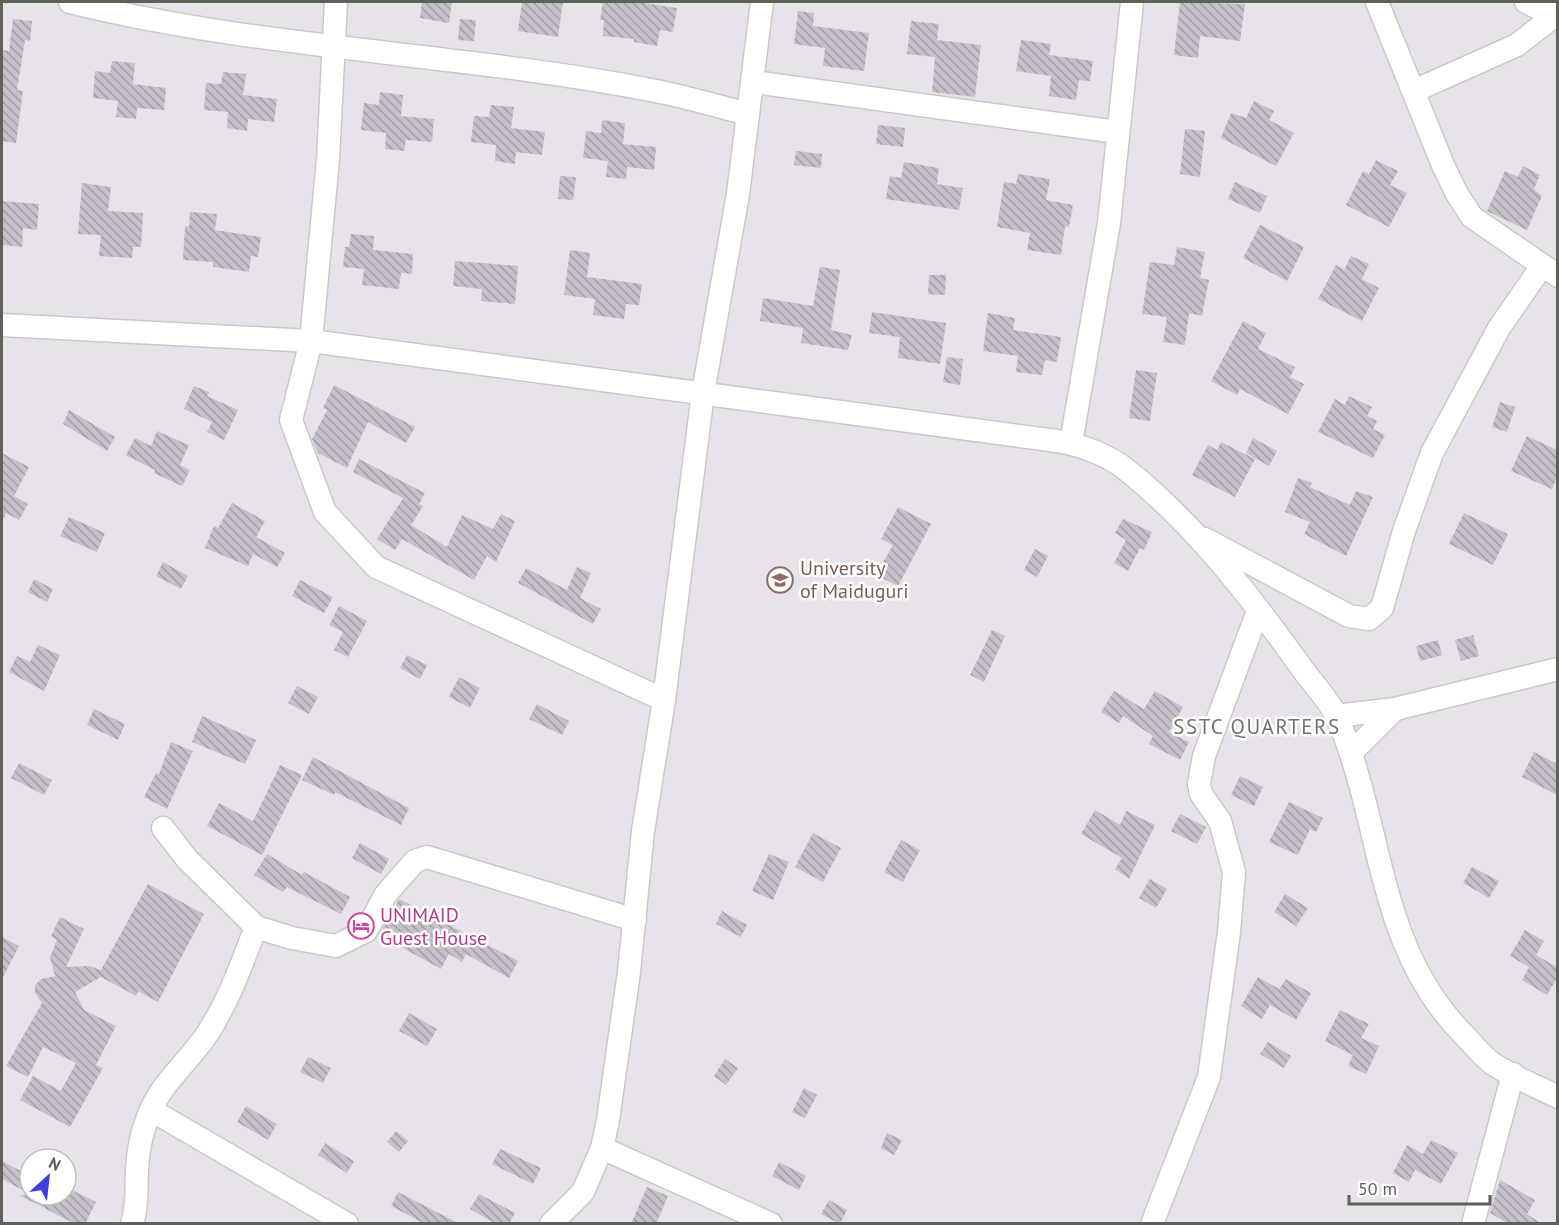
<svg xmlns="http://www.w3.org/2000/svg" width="1559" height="1225" viewBox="0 0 1559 1225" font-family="'PT Sans',sans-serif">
  <defs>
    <pattern id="building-back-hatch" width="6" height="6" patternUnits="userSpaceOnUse" patternTransform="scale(1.5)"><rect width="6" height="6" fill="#c5c0c9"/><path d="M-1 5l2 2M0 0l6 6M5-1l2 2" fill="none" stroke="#a39fa6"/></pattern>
  </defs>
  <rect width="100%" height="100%" fill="#e8e2eb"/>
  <g fill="url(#building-back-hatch)">
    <polygon points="422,2 452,2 449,23 420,18"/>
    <polygon points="522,2 563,2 558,37 518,31"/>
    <polygon points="603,2 637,2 677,8 673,32 660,30 657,46 634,42 634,39 603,36 604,20 600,20"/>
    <polygon points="1180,2 1245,4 1240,41 1200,36 1198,58 1174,55"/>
    <polygon points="798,11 814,13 813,26 869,33 864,71 823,66 825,48 794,44"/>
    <polygon points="13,19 32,21 30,41 25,40 17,90 23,91 16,143 2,141 2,50 9,51"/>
    <polygon points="460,19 476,20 474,41 458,40"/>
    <polygon points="911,21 939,24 937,40 981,45 975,97 932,92 935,57 907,54"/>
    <polygon points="1021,40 1051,44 1049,55 1093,61 1090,81 1079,80 1076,100 1049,96 1051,76 1016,71"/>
    <polygon points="112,61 135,63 133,84 166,88 164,110 137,108 136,119 116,117 118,101 93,98 95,71 110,73"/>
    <polygon points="223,72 246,74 243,95 277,99 274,122 248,119 247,131 227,128 228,112 204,110 206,83 221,84"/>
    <polygon points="380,92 403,95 401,116 434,119 432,142 406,140 404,151 385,149 386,133 361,130 364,103 379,105"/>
    <polygon points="1254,101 1274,111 1269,120 1294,133 1276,166 1221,138 1231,113 1246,118"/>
    <polygon points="491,105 514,107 511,128 545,132 542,155 516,152 515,164 495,161 496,145 471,142 474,116 489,117"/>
    <polygon points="602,120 625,123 623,144 656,147 654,170 627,167 626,179 606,177 608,161 583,158 586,131 601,133"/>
    <polygon points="878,125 905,128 903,147 876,144"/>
    <polygon points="1185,129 1205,131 1200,177 1180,174"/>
    <polygon points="796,151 822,154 821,168 794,165"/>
    <polygon points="1376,160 1398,171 1390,185 1407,193 1389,227 1346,205 1363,171 1369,174"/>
    <polygon points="904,162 939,168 937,184 963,188 959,210 886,199 890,176 901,178"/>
    <polygon points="1523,166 1540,175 1534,189 1542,196 1527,230 1487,211 1505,171 1518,177"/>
    <polygon points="1018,174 1050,179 1046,200 1073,205 1069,227 1065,226 1061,255 1027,250 1030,233 997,227 1004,182 1016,184"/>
    <polygon points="560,176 576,177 573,200 558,199"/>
    <polygon points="1235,182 1267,196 1260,213 1228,199"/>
    <polygon points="82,183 111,187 108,211 143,213 141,247 133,247 132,258 99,256 101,235 78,234"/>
    <polygon points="2,201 39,204 37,230 23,228 22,247 2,245"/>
    <polygon points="190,212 217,214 215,230 261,237 258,257 251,256 249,272 213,267 213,262 183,260 185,226 189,227"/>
    <polygon points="1260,225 1304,247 1287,281 1243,258"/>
    <polygon points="351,234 374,236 373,250 413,254 412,274 401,273 399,289 362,285 364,269 343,267 345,247 349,247"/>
    <polygon points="1177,247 1205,252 1200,278 1209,280 1202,316 1189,313 1185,345 1163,342 1167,317 1142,314 1150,262 1174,265"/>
    <polygon points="570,250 590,253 587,277 642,284 639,305 626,304 624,319 593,315 595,299 564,295"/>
    <polygon points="1351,256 1369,264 1362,279 1379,288 1362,321 1318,299 1336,265 1344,270"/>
    <polygon points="455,261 518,266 515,304 481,301 482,289 453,286"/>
    <polygon points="820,267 840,270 831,330 852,335 848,350 801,343 803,328 760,321 763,298 813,306"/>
    <polygon points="929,275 946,275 945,295 928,294"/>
    <polygon points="872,312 946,323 940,364 898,358 900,337 869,333"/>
    <polygon points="988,313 1015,318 1013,330 1061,337 1057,362 1045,360 1042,375 1016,372 1018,356 983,351"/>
    <polygon points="1243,321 1266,333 1258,349 1295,367 1290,377 1304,384 1288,414 1240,389 1237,395 1211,381"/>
    <polygon points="947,357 963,359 960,385 943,382"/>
    <polygon points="1136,370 1157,373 1150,421 1129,418"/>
    <polygon points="334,385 415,427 406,443 368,422 347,468 318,453 312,439 327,410 323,408"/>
    <polygon points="194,386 209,392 207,396 238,410 224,440 207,432 212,422 184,409"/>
    <polygon points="1349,396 1372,407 1367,416 1377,421 1373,429 1385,435 1373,458 1318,432 1335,399 1345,405"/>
    <polygon points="1500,402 1515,407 1507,432 1492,427"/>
    <polygon points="69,410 115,437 107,451 63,424"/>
    <polygon points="157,431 189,445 180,465 190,470 182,486 154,473 155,470 126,455 135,438 151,446"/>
    <polygon points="1527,436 1557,450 1557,477 1552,489 1511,471"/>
    <polygon points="1253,438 1277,451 1269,466 1246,453"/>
    <polygon points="1221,442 1255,459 1235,497 1192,475 1208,445 1217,450"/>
    <polygon points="2,453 29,467 14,496 28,504 19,520 6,513 2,522"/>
    <polygon points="359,459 425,493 419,504 423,506 411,525 447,547 462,515 493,529 501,514 515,521 496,562 487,556 474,580 402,539 395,550 377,539 403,498 353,472"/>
    <polygon points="1298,478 1312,483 1310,487 1350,505 1356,491 1373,497 1346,556 1304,534 1310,522 1285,512"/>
    <polygon points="232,503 265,521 256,537 285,553 277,567 253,554 248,566 205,548 214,526 218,528"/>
    <polygon points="898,507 931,524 898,586 876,575 893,545 881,539"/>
    <polygon points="1464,513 1508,534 1493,565 1449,544"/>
    <polygon points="69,517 105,533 97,552 60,536"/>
    <polygon points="1123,519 1152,532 1144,550 1140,548 1128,571 1114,563 1126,540 1115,533"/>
    <polygon points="1035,549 1048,556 1037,577 1024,570"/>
    <polygon points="163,562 188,576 181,589 156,576"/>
    <polygon points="577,567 591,573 580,598 601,609 593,624 518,583 526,568 567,590"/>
    <polygon points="34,579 53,589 47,602 28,592"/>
    <polygon points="300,580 333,597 324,613 292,596"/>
    <polygon points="339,606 367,621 348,657 334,650 343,632 329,625"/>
    <polygon points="992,630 1005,636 984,682 970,675"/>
    <polygon points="1473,635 1479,656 1461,661 1455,640"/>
    <polygon points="1438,640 1442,655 1420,661 1416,646"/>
    <polygon points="38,645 60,655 44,691 9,672 17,656 30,662"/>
    <polygon points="407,655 427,665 420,679 400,668"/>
    <polygon points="459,677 480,688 470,708 449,697"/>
    <polygon points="297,686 318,697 309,714 288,703"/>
    <polygon points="1114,691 1144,709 1155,691 1183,707 1169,732 1189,742 1180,760 1149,744 1153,736 1123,716 1119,723 1101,712"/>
    <polygon points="537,704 569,721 562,735 529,719"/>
    <polygon points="94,709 125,724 118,740 87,725"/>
    <polygon points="202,716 256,740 245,764 192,742"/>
    <polygon points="171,742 193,751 167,809 144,797 156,773 159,774"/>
    <polygon points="1534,752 1557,764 1557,795 1522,777"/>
    <polygon points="313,757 409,808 401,825 335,792 334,795 302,780"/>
    <polygon points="19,763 52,780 44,795 11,778"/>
    <polygon points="280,765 302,775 262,855 207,826 219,803 253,821"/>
    <polygon points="1240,776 1263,787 1254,806 1231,795"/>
    <polygon points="1289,802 1323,818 1316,832 1310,829 1298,855 1269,842"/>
    <polygon points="1095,810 1120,825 1126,811 1155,825 1129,879 1115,869 1122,858 1081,834"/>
    <polygon points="1180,814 1206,827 1197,844 1171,831"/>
    <polygon points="813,833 841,848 823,882 795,867"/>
    <polygon points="901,840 920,850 903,882 884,872"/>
    <polygon points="360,843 389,859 381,874 352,858"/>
    <polygon points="267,854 302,875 304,872 350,897 341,914 287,887 283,892 254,875"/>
    <polygon points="769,854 789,862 773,900 752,891"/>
    <polygon points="1472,867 1499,881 1489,898 1463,883"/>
    <polygon points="1150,879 1167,889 1156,908 1139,898"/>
    <polygon points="148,884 204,914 158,1002 138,991 136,996 101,977 75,992 84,1010 116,1026 96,1065 103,1068 70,1127 20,1100 33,1076 61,1091 76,1063 43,1047 28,1077 6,1066 42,1003 35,993 35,985 41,979 55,976 50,957 57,940 51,936 60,917 84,929 66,967 89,966 101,970"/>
    <polygon points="1285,894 1308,908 1296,926 1274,912"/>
    <polygon points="399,899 518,961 509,978 466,954 462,962 449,954 441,969 379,935"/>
    <polygon points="722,911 747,925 741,937 716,924"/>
    <polygon points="1525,930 1544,941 1536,955 1557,967 1557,978 1547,995 1522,980 1529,967 1510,956"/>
    <polygon points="2,937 19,946 2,979"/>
    <polygon points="1258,977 1279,989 1286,979 1311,993 1296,1020 1270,1005 1262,1019 1241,1006"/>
    <polygon points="1340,1010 1369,1024 1361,1038 1379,1046 1366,1074 1348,1066 1353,1055 1325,1041"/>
    <polygon points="409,1013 437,1029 427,1046 399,1031"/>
    <polygon points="1268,1042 1291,1056 1284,1068 1260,1054"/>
    <polygon points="308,1057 331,1068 323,1083 300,1072"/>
    <polygon points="725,1059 738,1068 726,1085 714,1076"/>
    <polygon points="804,1088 817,1095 805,1118 792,1112"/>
    <polygon points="246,1106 277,1124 268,1140 237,1122"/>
    <polygon points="396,1131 408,1141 399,1152 387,1142"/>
    <polygon points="887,1133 902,1140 894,1155 881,1148"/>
    <polygon points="1431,1140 1458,1153 1441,1184 1415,1170 1409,1182 1393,1173 1407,1145 1423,1154"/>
    <polygon points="325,1143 354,1161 347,1173 318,1155"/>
    <polygon points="500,1149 541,1168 533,1184 492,1164"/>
    <polygon points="2,1161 30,1176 30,1194 2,1179"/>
    <polygon points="779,1162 806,1176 799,1190 772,1176"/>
    <polygon points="1500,1180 1535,1200 1527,1214 1542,1224 1509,1224 1490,1213"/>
    <polygon points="66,1187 96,1202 85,1224 75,1224 19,1195 66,1195"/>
    <polygon points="647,1187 668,1196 656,1224 631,1224"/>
    <polygon points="398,1192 460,1224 425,1224 391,1206"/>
    <polygon points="479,1194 515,1213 509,1224 496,1224 470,1209"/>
    <polygon points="829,1200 847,1210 840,1224 821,1214"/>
  </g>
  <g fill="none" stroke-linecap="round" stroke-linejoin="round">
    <g stroke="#c8cbc5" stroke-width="25">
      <g id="minor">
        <path d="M 70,2 C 261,49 459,53 651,90 C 684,96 716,106 748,114"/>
        <polyline points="336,2 328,159 311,341 291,420 325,512 376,567 664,700"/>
        <polyline points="1377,2 1443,165 1457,194 1472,217 1558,276"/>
        <polyline points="1526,2 1554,16"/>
        <polyline points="754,82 1117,132"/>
        <polyline points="1414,91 1517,45 1558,13"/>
        <path d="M 2,325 L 311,341 L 1057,441 C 1081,445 1109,455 1128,471 C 1195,525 1251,597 1301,667 C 1313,684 1330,701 1338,719 C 1384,828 1376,946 1464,1035 C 1473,1044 1482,1056 1493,1064 C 1513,1077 1536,1086 1558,1097"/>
        <polyline points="1071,443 1109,223 1132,2"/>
        <polyline points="1205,539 1349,616 1369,619 1382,608 1404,531 1432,453 1499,328 1542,266"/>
        <polyline points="1336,716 1395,709 1558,669"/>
        <polyline points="1351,753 1395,709"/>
        <polyline points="256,927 292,938 336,946 366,931 386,894 415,861 427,857 635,920"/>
        <polyline points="151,1110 347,1224"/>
        <polyline points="602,1148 771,1224"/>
        <path d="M 132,1224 C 138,1205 136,1188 137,1169 C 138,1149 142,1130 150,1112 C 163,1080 192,1059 209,1031 C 230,998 242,963 256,927 L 187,859 L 163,828"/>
        <polyline points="551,1224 583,1192 602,1148 608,1120 629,972 643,831 664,700 703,393 738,194 762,2"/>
        <polyline points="1152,1224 1209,1077 1229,932 1234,872 1220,821 1201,794 1199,784 1204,756 1258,611"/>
        <polyline points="1473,1224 1513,1074"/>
      </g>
    </g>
    <use href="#minor" stroke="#fff" stroke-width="22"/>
  </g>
  <defs>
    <g id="university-ring" transform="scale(1.35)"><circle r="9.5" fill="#fff" stroke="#8d6e63" stroke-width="1.5"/><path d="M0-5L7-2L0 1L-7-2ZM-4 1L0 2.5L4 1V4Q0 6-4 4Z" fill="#8d6e63"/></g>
    <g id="hotel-ring" transform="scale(1.35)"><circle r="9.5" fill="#fff" stroke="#d1479c" stroke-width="1.5"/><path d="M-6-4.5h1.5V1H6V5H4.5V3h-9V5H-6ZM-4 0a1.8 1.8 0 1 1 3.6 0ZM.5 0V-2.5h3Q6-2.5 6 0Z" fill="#d1479c"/></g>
  </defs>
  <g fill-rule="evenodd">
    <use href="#university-ring" x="780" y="580"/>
    <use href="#hotel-ring" x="361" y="926"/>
  </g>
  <g text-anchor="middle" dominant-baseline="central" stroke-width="5" stroke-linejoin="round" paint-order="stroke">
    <g font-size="20" fill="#785e54" stroke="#fff" text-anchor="start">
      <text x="800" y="568">University<tspan x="800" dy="23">of Maiduguri</tspan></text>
    </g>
    <g font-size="20" fill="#b23c85" stroke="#fff" text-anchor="start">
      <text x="380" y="915">UNIMAID<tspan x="380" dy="23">Guest House</tspan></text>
    </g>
    <g font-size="21" letter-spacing="1.5" fill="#70736b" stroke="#fff">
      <text x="1257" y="726">SSTC QUARTERS</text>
    </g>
  </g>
  <rect width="1559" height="1225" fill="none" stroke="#5e615a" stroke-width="6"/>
  <g transform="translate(48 1177) rotate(27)"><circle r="28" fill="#ffffff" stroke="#bfc0bd" stroke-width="1.5"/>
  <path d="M0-4.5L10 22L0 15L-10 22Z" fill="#3b3ed8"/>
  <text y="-9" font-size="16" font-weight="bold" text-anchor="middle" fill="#5e615a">N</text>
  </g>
  <path d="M1349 1195v9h141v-9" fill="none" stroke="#5e615a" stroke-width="3"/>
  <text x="1358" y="1195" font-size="18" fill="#5e615a" stroke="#ffffff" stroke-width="4.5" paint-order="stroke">50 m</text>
</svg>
